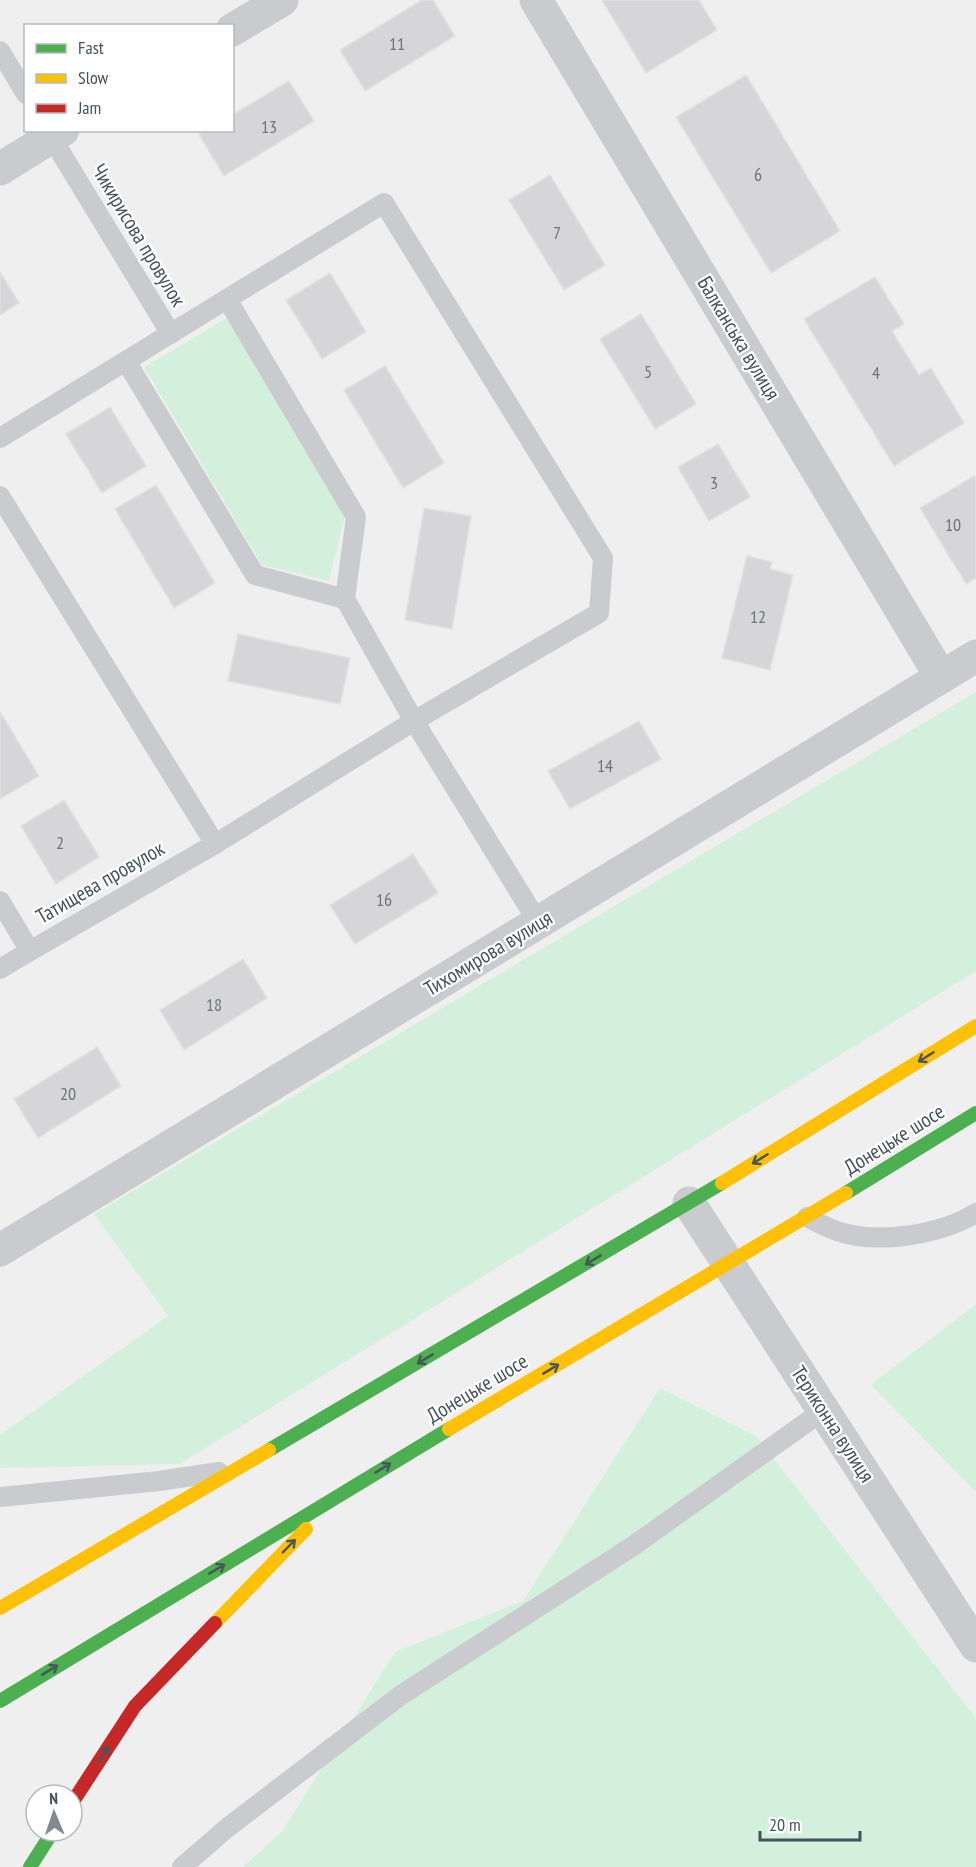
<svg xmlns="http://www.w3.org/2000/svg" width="976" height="1867" viewBox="0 0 976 1867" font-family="'PT Sans Narrow',sans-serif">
  <rect width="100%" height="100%" fill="#f0efef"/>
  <g fill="#d3f0dd">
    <polygon points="230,316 346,511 329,581 262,565 144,367"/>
    <polygon points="976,692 976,971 180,1464 0,1468 0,1435 168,1316 94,1214"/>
    <polygon points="976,1304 976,1492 871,1385"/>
    <polygon points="660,1388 756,1436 976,1718 976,1867 243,1867 283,1830 395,1652 523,1601"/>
  </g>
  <g fill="#d6d6d8" stroke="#e1e1e2" stroke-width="1.5">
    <polygon points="422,0 433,0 455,36 365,91 340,50"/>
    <polygon points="602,0 699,0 717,30 646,73"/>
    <polygon points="746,75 840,231 771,273 676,117"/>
    <polygon points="289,81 314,121 224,176 199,135 206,130 232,130 232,115"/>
    <polygon points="550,175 605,265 564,290 509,200"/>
    <polygon points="0,272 19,303 0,315"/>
    <polygon points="330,273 366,332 322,359 286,300"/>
    <polygon points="875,277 904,324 892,331 919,375 931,368 964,423 894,466 804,319"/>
    <polygon points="641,314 696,404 655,429 600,339"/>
    <polygon points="385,366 444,463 403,488 344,390"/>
    <polygon points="110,407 146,466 102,493 66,434"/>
    <polygon points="718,444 750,497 709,521 678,467"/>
    <polygon points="974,476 976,479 976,578 966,584 920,508"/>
    <polygon points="156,485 215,583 174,608 115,509"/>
    <polygon points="424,508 471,516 452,629 405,620"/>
    <polygon points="747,556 772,562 770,569 793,575 770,670 722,658"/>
    <polygon points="238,634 350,658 340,704 228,681"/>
    <polygon points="0,712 39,776 0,799"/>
    <polygon points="639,721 661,759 570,809 548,771"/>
    <polygon points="64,800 99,857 56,884 21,826"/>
    <polygon points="413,854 438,893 355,944 330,905"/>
    <polygon points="243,959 267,998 184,1050 160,1010"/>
    <polygon points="97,1047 121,1086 38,1138 14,1099"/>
  </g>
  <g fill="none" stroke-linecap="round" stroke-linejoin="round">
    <g stroke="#c9cbce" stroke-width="20">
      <polyline points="0,51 26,94"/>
      <polyline points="47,130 171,334"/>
      <polyline points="227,299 356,517 345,599 414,721 538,922"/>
      <polyline points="126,361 255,575 345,599"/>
      <polyline points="0,438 384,203 603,558 599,613 414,721 215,844 0,496"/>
      <polyline points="0,901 30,951 215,844"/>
      <polyline points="0,969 30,951"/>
      <path d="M 807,1217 C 817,1222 827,1228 837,1231 C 877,1245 940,1235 976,1213"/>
      <polyline points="0,1497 159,1481 219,1472"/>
      <polyline points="182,1867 227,1828 401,1695 633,1546 824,1410"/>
    </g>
    <g stroke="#c9cbce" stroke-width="33">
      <polyline points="536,0 941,677"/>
      <polyline points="232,30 282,0"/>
      <polyline points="0,169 63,130"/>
      <polyline points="689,1203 976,1646"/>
      <polyline points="0,1250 976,656"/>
    </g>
    <g stroke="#4caf50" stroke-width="14">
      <polyline points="846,1193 976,1113"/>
      <polyline points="269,1450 722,1183"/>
      <polyline points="0,1701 449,1429"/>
      <polyline points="30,1867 53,1831"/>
    </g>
    <g stroke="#ffc107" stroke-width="14">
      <polyline points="722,1183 976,1026"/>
      <polyline points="449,1429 846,1193"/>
      <polyline points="0,1608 269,1450"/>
      <polyline points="215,1623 306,1529"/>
    </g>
    <polyline stroke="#c62828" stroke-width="14" points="72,1803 135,1706 215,1623"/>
  </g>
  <defs><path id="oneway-shaft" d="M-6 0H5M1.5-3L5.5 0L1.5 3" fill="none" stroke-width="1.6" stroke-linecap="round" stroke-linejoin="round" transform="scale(1.5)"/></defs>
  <g stroke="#46575b">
    <use href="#oneway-shaft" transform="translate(926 1057) rotate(148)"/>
    <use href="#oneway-shaft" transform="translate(760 1159) rotate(148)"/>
    <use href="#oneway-shaft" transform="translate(593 1260) rotate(149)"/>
    <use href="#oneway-shaft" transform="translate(425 1359) rotate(149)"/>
    <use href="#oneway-shaft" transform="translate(551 1369) rotate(-31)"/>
    <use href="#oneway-shaft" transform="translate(383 1468) rotate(-31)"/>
    <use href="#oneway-shaft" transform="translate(289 1546) rotate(-46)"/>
    <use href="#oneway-shaft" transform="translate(217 1569) rotate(-31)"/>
    <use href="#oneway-shaft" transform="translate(50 1670) rotate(-31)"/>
    <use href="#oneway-shaft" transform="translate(104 1754) rotate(-57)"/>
  </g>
  <g text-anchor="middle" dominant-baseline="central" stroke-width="4.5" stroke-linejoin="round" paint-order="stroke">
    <g font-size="18" fill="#6c747c">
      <text x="397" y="43">11</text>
      <text x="269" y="126">13</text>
      <text x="758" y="174">6</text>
      <text x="557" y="232">7</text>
      <text x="648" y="371">5</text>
      <text x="876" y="372">4</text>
      <text x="714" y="482">3</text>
      <text x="953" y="524">10</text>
      <text x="758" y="616">12</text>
      <text x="605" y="765">14</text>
      <text x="60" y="842">2</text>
      <text x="384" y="899">16</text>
      <text x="214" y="1004">18</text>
      <text x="68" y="1093">20</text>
    </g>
    <g font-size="21" fill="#46525c" stroke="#fff">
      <text transform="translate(139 235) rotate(59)">Чикирисова провулок</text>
      <text transform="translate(739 338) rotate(59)">Балканська вулиця</text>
      <text transform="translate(100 882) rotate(-30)">Татищева провулок</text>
      <text transform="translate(488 953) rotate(-31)">Тихомирова вулиця</text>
      <text transform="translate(894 1139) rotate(-32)">Донецьке шосе</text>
      <text transform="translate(477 1388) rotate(-31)">Донецьке шосе</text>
      <text transform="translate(833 1424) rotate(57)">Териконна вулиця</text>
    </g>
  </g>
  <rect x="24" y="24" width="210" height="108" fill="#ffffff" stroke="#b5babe" stroke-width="1.5"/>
  <rect x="36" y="44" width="30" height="9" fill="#4caf50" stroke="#b5babe" stroke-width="1.5"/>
  <text x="78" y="54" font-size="18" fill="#46525c">Fast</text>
  <rect x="36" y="74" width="30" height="9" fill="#ffc107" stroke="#b5babe" stroke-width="1.5"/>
  <text x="78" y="84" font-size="18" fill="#46525c">Slow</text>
  <rect x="36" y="104" width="30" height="9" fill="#c62828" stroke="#b5babe" stroke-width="1.5"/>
  <text x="78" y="114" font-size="18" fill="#46525c">Jam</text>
  <g transform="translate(54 1813) rotate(358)"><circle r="28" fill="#ffffff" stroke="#b5babe" stroke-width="1.5"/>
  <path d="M0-4.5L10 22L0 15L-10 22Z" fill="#82898f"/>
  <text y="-9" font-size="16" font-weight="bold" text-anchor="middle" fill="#46525c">N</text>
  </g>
  <path d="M760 1831v9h100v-9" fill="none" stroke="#46525c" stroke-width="3"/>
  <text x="769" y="1831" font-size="18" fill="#46525c" stroke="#ffffff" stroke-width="4.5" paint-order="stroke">20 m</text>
</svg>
